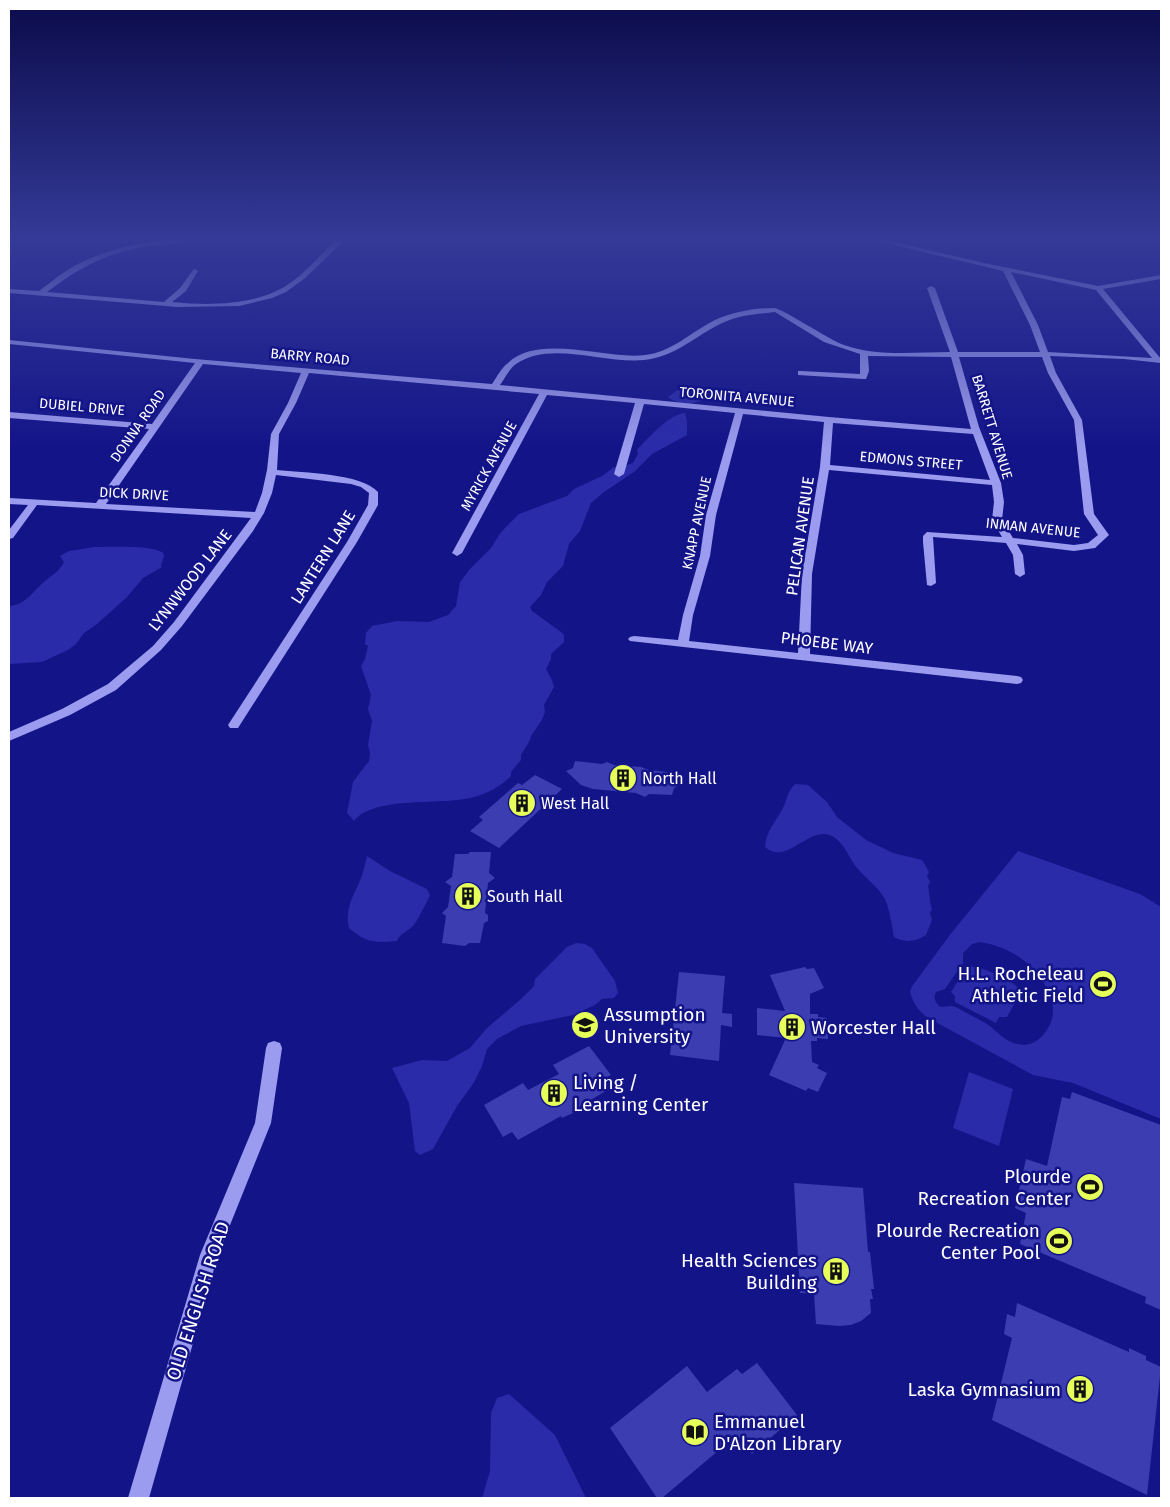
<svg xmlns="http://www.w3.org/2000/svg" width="1170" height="1507" viewBox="0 0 1170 1507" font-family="'Fira Sans',sans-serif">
  <rect width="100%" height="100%" fill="#141489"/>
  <g fill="#292ba9" fill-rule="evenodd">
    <polygon points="1019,238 1109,238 1034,244"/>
    <path d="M 688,386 L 713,391 L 712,394 C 700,404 682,408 668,397 L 682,387 Z"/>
    <path d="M 685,413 L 687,421 L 687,435 L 652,454 L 634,472 L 604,492 L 591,503 L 580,531 L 569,544 L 563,566 L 547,582 L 541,595 L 530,607 L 532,611 L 561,632 L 564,635 L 564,642 L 551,654 L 551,659 L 546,669 L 552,680 L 554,687 L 544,705 L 545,712 L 542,720 L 531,736 L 530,740 L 521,755 L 521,760 L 511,772 L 511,776 C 500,787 488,793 474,797 C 444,806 374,795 354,821 L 347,813 L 353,782 L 369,761 L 370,753 L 368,745 L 372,721 L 368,709 L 371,695 L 361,666 L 365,659 L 368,646 L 365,644 L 366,633 L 372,626 L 397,621 L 429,622 L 448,615 L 456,606 L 460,582 L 469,570 L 491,548 L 501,532 L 519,514 L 567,496 L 574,489 L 602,476 L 614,467 L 624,466 L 633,463 L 638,454 L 637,450 C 647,439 669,414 685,413 Z"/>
    <path d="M 95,547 C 109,547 154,545 163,553 L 164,556 L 161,565 L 162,567 L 143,578 L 127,597 L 97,624 L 84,633 L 76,644 L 68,650 L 42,662 L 9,664 L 9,606 C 26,605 32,592 44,582 C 52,575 59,572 64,562 L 60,556 L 69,551 Z"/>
    <path d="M 795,784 L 808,785 L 827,802 L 837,817 L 866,840 L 893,853 L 922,860 L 929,872 L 927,876 L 930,882 L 928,886 C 930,894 929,901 932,909 L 930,913 L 932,920 L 926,935 C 916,942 905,943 894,937 C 892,926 889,904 883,896 C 876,885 865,878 857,868 C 848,857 842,835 824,834 C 803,834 785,864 765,847 C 766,830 777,821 784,806 C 787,798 788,791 795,784 Z"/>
    <path d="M 1018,851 L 1140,894 L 1161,907 L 1161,1119 L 1073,1083 L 1033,1075 L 930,1019 C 919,1012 913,1004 910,991 L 913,985 L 949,936 ZM 980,942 C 1012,947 1041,967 1051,999 C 1055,1012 1053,1023 1044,1034 C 1039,1040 1033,1044 1024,1045 C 1011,1045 1001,1036 991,1027 C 984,1021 973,1017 965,1012 C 961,1010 955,1006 951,1006 C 947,1006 944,1007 940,1007 C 935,1002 933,998 936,992 L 945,989 L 963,963 L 963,953 L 972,944 Z"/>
    <path d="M 367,856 L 390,871 L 427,889 L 430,895 C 428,900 416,924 412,927 C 406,932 400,934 397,941 C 375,943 366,943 349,928 C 345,910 352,898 359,883 C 363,875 365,864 367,856 Z"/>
    <polygon points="576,943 585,944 592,948 615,981 618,993 614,998 602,999 595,1005 573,1015 521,1026 497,1039 487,1049 482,1066 473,1084 457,1106 433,1149 420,1155 415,1151 409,1103 392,1068 422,1060 447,1061 470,1048 486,1029 521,999 534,986 535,979 567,947"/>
    <path d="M 968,965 C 973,968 978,967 983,969 C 996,974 1015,981 1021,992 L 1007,1017 L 999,1017 L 996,1023 L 955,1002 L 955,996 L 951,992 Z"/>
    <polygon points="969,1072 1013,1089 999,1146 953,1128"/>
    <polygon points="509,1394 555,1435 586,1498 482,1498 490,1471 491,1413 497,1398"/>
  </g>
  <g fill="#3d3db2">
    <polygon points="575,761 602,764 607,762 614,765 641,767 649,770 676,773 674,780 680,785 674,788 672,795 649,794 645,797 636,793 593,789 581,785 566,771 573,768"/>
    <polygon points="535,775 562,789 499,848 470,831 483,820 479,817 518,783 522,785"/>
    <polygon points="470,852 491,852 489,873 495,878 488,883 485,913 488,915 488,921 484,923 480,943 469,943 465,946 442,943 446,916 442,913 448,907 451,886 445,882 452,877 455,854 468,854"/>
    <polygon points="805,967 807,969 814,968 824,988 810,994 810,1014 818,1014 818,1017 827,1018 828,1039 817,1038 817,1041 811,1041 812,1062 819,1065 817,1068 827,1073 818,1092 808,1088 806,1091 769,1075 786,1038 757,1035 757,1008 785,1011 770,975"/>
    <polygon points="679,972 725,976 722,1013 732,1014 732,1027 721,1025 719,1061 670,1055"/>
    <polygon points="589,1046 611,1075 603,1079 611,1088 572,1111 573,1113 562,1118 561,1116 518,1140 512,1132 503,1137 484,1105 523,1083 528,1090 559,1074 553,1065"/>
    <polygon points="1072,1092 1161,1125 1161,1310 1145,1303 1146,1297 1020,1244 1026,1213 1015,1208 1026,1159 1047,1166 1062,1097 1070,1099"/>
    <polygon points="794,1183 863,1188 868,1252 870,1252 874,1289 871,1289 873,1299 870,1299 871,1313 861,1321 851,1325 839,1326 816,1324 814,1294 800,1293"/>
    <polygon points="1017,1303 1129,1352 1129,1348 1146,1356 1146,1360 1161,1367 1147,1495 992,1420 1012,1338 1004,1334 1007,1314 1015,1317"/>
    <polygon points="757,1363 797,1415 752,1454 737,1435 662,1498 657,1498 610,1428 687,1366 707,1392 737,1369 742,1374"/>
  </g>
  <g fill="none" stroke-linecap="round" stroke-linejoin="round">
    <g fill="#9b9cef" fill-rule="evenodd">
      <path d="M 173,238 L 190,238 C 179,245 151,245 137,248 C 100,256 76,270 47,292 L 164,302 L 180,288 L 193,270 L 195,269 L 198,271 L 186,291 L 172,302 C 211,306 260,306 293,281 C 308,270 321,254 335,241 L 317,238 L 347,238 L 304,279 L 286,292 L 272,298 L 239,306 L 178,307 L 9,293 L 9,289 L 39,291 C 51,282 63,272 76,265 C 106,249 140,243 173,238 Z"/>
      <path d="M 865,238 L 877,238 L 984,263 L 1098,286 L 1161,275 L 1161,279 L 1103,289 L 1161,359 L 1161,363 L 1124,359 L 1050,356 L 1056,373 L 1082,420 L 1094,514 L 1109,535 L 1095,548 L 1074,551 L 1017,544 L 1023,555 L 1025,574 L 1020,577 L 1015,574 L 1013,555 L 1006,543 L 933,537 L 936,583 L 931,586 L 927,585 L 923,542 L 923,536 L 927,532 L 1002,537 L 992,520 L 994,502 L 992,485 L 829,470 L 812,574 L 810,654 L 1017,676 L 1021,677 L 1023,680 L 1021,683 L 1017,684 L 630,641 L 628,639 L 630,637 L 634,636 L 678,640 L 683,615 L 700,556 L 706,515 L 735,413 L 644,404 L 624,474 L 619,477 L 614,474 L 635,403 L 547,395 L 462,553 L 457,556 L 452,553 L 539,394 L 309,373 L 296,403 L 279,434 L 277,470 C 303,473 361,473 378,492 L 378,505 L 357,542 L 238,728 L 230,728 L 228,725 L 347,542 L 368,505 L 369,493 L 361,487 L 351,484 L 276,475 L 272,493 L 264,513 L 253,531 L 182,626 L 161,650 L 116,690 L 70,715 L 9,741 L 9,732 L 62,709 L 108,684 L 153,646 L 174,622 L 251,518 L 37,505 L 13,538 L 9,539 L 9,530 L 28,505 L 9,504 L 9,498 L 96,503 L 149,429 L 9,418 L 9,412 L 152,424 L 195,363 L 9,344 L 9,340 L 195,359 L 492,384 C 497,377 501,368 508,363 C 539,333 606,360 645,355 C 672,352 691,332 715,320 C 733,312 755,308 774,308 C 782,308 829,340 844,345 C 878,357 915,352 950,352 L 927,288 L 931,286 L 935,288 L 958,352 L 1040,352 L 1030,325 L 1003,271 ZM 1011,272 L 1096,290 L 1152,358 L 1048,352 L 1038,325 ZM 775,312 L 824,342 L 860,354 L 860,374 L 801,371 L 798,371 L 798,375 L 863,379 L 866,379 L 869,371 L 868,356 L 951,357 L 971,429 L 829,417 L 500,385 C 505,378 509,369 516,364 C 550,340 605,364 644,360 C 675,357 695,336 722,323 C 739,315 757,314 775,312 ZM 959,357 L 1042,357 L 1048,373 L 1074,420 L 1084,514 L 1098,535 L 1088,543 L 1074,545 L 1013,538 L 1002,520 L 1004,502 L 1001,483 L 979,427 ZM 203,364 L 301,373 L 288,403 L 271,434 L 267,470 L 262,493 L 255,512 L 106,504 ZM 743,414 L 824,422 L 820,467 L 802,574 L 798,653 L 689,641 L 693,615 L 710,556 L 716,515 ZM 833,423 L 973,434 L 990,480 L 830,465 Z"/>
      <polygon points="274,1041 280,1043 282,1048 271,1123 218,1255 149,1498 128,1498 200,1255 255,1123 266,1048 268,1043"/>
    </g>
  </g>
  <linearGradient id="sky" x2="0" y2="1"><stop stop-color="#0b0b4b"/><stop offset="0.53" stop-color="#343a97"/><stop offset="1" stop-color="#343a97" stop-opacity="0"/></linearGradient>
  <rect width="1170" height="449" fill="url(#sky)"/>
  <defs>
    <g id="building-disc" transform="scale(1.4375)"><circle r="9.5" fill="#e6ff59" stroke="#141489"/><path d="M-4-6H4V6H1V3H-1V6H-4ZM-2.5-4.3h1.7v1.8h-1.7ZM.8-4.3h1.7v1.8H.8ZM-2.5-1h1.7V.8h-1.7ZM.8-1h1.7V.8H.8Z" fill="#111"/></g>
    <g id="stadium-disc" transform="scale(1.4375)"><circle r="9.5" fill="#e6ff59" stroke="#141489"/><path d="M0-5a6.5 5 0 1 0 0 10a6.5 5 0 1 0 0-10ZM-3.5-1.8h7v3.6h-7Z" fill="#111"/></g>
    <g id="university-disc" transform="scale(1.4375)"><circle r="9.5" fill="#e6ff59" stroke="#141489"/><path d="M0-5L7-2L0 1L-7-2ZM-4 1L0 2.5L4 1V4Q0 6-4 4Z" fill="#111"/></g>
    <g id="library-disc" transform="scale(1.4375)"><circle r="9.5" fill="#e6ff59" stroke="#141489"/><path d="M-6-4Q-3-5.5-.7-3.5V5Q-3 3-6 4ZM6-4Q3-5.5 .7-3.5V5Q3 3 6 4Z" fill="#111"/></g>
  </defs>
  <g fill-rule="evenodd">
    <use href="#building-disc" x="623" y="778"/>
    <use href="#building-disc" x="522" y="803"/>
    <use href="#building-disc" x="468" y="896"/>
    <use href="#stadium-disc" x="1103" y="984"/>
    <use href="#university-disc" x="585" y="1025"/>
    <use href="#building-disc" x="792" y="1027"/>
    <use href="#building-disc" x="554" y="1093"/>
    <use href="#stadium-disc" x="1090" y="1187"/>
    <use href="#stadium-disc" x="1059" y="1241"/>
    <use href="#building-disc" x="836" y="1271"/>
    <use href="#building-disc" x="1080" y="1389"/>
    <use href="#library-disc" x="695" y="1432"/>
  </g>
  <g text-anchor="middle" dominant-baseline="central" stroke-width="5" stroke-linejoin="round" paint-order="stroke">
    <g font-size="14" fill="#fff" stroke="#141489">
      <text transform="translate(310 357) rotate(5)">BARRY ROAD</text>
      <text transform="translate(737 397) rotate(5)">TORONITA AVENUE</text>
      <text transform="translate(82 407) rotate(5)">DUBIEL DRIVE</text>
      <text transform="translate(138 426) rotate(-55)">DONNA ROAD</text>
      <text transform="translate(992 427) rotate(73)">BARRETT AVENUE</text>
      <text transform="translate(911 461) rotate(5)">EDMONS STREET</text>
      <text transform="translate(489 466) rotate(-61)">MYRICK AVENUE</text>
      <text transform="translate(134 494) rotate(3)">DICK DRIVE</text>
      <text transform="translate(697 523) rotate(-78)">KNAPP AVENUE</text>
      <text transform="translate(1033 528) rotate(6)">INMAN AVENUE</text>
    </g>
    <g font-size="16" fill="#fff" stroke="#141489">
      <text transform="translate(800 536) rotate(-82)">PELICAN AVENUE</text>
      <text transform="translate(323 557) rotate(-58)">LANTERN LANE</text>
      <text transform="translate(190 580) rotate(-52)">LYNNWOOD LANE</text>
      <text transform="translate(827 643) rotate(7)">PHOEBE WAY</text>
    </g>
    <g font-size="16" fill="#fff" stroke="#141489" text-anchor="start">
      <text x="642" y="778">North Hall</text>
      <text x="541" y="803">West Hall</text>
      <text x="487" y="896">South Hall</text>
    </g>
    <g font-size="19" fill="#fff" stroke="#141489" text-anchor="end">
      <text x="1084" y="973">H.L. Rocheleau<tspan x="1084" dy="22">Athletic Field</tspan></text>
      <text x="604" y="1014" text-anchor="start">Assumption<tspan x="604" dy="22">University</tspan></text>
      <text x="811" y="1027" text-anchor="start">Worcester Hall</text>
      <text x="573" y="1082" text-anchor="start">Living /<tspan x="573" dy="22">Learning Center</tspan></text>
      <text x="1071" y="1176">Plourde<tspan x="1071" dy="22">Recreation Center</tspan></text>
      <text x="1040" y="1230">Plourde Recreation<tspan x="1040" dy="22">Center Pool</tspan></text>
      <text x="817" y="1260">Health Sciences<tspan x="817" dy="22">Building</tspan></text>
      <text x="1061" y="1389">Laska Gymnasium</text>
      <text x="714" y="1421" text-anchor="start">Emmanuel<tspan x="714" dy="22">D'Alzon Library</tspan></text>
    </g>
    <g font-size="19" fill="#fff" stroke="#141489">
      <text transform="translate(198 1301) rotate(-72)">OLD ENGLISH ROAD</text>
    </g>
  </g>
  <rect width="1170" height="1507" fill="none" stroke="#ffffff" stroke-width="20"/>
</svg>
